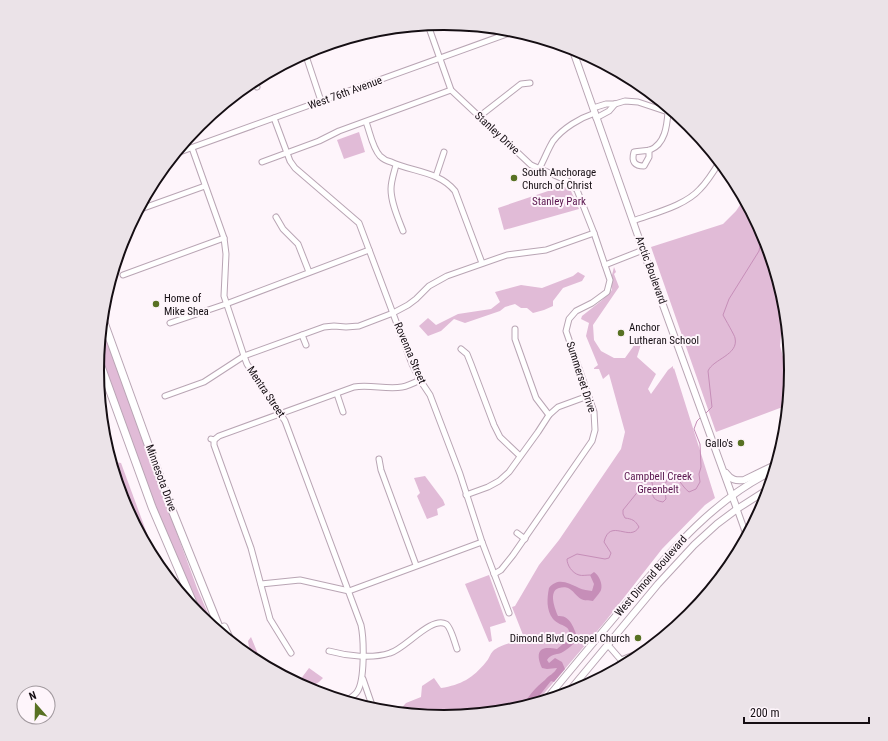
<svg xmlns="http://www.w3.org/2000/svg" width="888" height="741" viewBox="0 0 888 741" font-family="'Roboto Condensed',sans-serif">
  <rect width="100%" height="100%" fill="#fef5fb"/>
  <g fill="#e1bbd7">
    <polygon points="359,132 365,152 344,159 337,140"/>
    <polygon points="563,186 571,191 579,209 504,230 498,208"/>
    <polygon points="744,199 765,238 785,303 786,311 783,314 780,346 790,381 788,405 716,432 651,247 723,224 736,211"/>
    <path d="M 614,267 L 616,272 L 614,274 L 619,287 L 593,325 L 594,340 L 601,351 L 614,358 L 625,358 L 640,337 L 643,338 L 637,357 L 656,374 L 648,389 L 651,394 L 668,370 L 673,366 L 673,369 L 674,368 L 715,498 L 705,505 L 662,549 L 604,623 L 535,704 L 512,711 L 444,718 L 397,713 L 406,703 L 421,697 L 422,686 L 434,678 L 441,688 C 461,685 473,678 486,662 C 489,659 490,654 493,651 C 498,646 512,642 519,641 L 523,635 L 512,607 L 515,606 L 539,565 L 559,540 L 621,449 L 625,432 L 609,374 L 603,379 L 599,369 L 594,369 L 594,368 L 598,365 L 586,336 L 589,323 L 581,319 L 582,316 L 601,301 L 612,290 L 611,279 Z"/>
    <polygon points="578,272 585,276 582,281 563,288 553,301 553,306 544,310 533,313 527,308 521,308 515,304 505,307 500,311 465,323 454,319 441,331 428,336 419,326 428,318 436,325 458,314 491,309 500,302 495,292 521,285 542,288 573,276"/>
    <polygon points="101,326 197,588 215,630 205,621 155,506 98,352"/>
    <polygon points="110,461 121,463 149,539 148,550 123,503"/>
    <polygon points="425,476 443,500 445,505 437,509 438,515 427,519 417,496 420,493 414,478"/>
    <polygon points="489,575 506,622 490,627 492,641 489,642 465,584"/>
    <polygon points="251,637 263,666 251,659 248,641"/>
    <polygon points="309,668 323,678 319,682 308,689 290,680 300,680"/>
  </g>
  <path fill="#c68eb8" d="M 594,572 C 599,575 603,584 601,590 C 600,593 595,598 593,601 C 589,600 584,601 581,599 C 576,596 573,590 568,588 C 566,587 562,587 559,588 C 548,591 555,609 558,616 C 571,615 574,629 578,639 C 574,644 567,650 561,653 C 555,655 551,654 547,660 L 549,663 L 555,658 L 562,662 L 565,669 L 554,682 L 551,681 L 531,706 L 522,708 C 527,697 536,687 545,680 C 549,675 554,674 557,668 L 547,669 L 542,668 C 535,652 539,645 557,649 L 569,639 C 572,623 561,628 553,619 C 546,610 547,598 549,588 C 558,577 568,583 579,588 C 583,590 588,590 592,591 L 594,584 L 590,575 Z"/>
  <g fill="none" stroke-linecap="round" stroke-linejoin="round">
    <g stroke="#c68eb8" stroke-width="1">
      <path d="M 705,414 L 712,407 L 708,371 C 713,359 739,355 735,338 C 735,336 725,319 723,315 L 729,299 L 759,251 L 763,233"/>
      <path d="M 590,575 C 586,575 582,576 579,575 C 572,573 567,565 567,559 L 577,554 L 605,559 L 609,558 L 611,553 L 604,542 C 610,517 630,543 639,527 C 635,520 632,519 625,518 L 623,514 L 623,510 L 640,489 L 644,477 L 648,476 C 659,486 644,499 663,502 L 666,499 C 665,490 663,483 670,476 C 679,476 681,486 689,492 L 696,489 L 700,482 L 699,474 L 701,467 L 700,444 L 694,429 L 697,421 L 701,417"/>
    </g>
    <g stroke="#b9a5b4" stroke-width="7">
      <g id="minor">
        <polyline points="428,25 451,90 531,165 568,181 577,190 594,233 610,280 607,292 592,303 576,311 569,319 566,331 594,412 595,430 592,441 513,555 501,570 494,574"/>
        <polyline points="305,53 321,101"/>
        <polyline points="255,80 257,87"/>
        <polyline points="593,108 606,104 615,104 625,101 638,102 668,112 673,111"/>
        <polyline points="480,116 521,84 530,83"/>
        <polyline points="274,118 290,161 295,168 359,223 412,364 420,380 430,395 460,474 482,542 509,613"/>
        <polyline points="596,118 609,111 615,104"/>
        <path d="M 366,122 C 370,132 372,147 380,156 C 383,159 387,161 391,162 C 412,172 439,171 455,191 L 482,263"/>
        <path d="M 192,148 L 224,238 L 226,254 L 224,296 L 244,356 L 247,364 L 285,421 L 361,625 C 364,639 365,681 357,692 C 354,696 349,699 345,702"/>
        <path d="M 649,150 L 649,157 L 644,166 C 635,166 631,162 634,152 C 640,151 645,151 650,150 C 665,144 667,126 668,112"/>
        <polyline points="174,154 515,31"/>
        <polyline points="262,162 319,141 339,131 451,90"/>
        <path d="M 396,165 C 394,173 391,181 391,189 C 391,203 398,218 403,231"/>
        <path d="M 539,169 C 544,160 548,149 553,141 C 563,128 580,118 595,113"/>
        <polyline points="436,176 444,152"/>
        <polyline points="138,210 205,186"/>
        <polyline points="276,217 283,229 298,244 309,272"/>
        <path d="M 633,221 C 654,213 685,206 700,189 C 708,181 714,171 720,161"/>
        <polyline points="605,265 643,250"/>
        <polyline points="123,275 224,238"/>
        <polyline points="170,323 226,304 369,250"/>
        <polyline points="515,329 515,339 536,398 549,415"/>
        <polyline points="302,335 306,345"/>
        <polyline points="461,349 467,354 471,364 494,425 500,437 520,456"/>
        <polyline points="337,394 343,412"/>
        <polyline points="165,396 204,382 244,356 324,327 334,326 346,327 359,326 393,313 408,305 416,299 429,286 447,276 507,255 546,250 594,233"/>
        <polyline points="211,439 214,440 214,445 251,548 270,619 291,653"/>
        <path d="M 214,440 L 219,436 L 354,387 C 370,384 387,390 402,387 C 408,386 414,383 420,380"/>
        <polyline points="379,459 381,470 416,565"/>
        <polyline points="466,495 488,487 499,481 509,472 538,432 549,415 558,407 588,396"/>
        <polyline points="737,509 747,537"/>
        <polyline points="517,533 525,539"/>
        <polyline points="261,584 300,580 349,591 482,542"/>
        <polyline points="608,645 621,660 623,667"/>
        <path d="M 329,651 C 347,656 372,659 390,653 C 405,649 431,616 446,624 C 451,627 455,644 457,649"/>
        <polyline points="621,660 649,649"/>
        <polyline points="363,679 374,711"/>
      </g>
    </g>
    <g stroke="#b9a5b4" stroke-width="8">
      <g id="major">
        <polyline points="572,48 643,250 737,509"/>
        <path d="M 726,473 C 731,480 736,481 744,480 L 777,464"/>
        <polyline points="566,695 658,584 694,545 717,524 737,509 770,488"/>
        <path d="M 545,701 C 571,669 598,637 625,605 C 668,554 713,499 775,470"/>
      </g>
    </g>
    <g stroke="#b9a5b4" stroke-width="9">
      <g id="highway">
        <polyline points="102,317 170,505 223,637"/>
        <polyline points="98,358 152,507 199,617"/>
        <polyline points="102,423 105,434 104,441"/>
        <polyline points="224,627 232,644"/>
      </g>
    </g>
    <use href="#minor" stroke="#fff" stroke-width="5"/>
    <use href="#major" stroke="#fff" stroke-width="6"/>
    <use href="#highway" stroke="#fff" stroke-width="7"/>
  </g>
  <g fill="#587123" stroke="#fef5fb" stroke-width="1.5">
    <circle cx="514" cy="178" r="4"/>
    <circle cx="156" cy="304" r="4"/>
    <circle cx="621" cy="333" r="4"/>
    <circle cx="741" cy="443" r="4"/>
    <circle cx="638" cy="638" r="4"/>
  </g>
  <g text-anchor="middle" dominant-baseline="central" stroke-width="4" stroke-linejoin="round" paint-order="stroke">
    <g font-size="11" fill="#150e13" stroke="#fef5fb">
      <text transform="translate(345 93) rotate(-20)">West 76th Avenue</text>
      <text transform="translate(497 133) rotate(43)">Stanley Drive</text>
      <text transform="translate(651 270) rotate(70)">Arctic Boulevard</text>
      <text transform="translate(410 353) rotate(67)">Rovenna Street</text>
      <text transform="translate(581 377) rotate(72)">Summerset Drive</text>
      <text transform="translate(266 392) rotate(56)">Mentra Street</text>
      <text transform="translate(161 478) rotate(70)">Minnesota Drive</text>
      <text transform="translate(651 576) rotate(-49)">West Dimond Boulevard</text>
    </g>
    <g font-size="11" fill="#150e13" stroke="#fef5fb" text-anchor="start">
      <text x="522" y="172">South Anchorage<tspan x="522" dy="13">Church of Christ</tspan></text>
      <text x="164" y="298">Home of<tspan x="164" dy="13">Mike Shea</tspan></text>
      <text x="629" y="327">Anchor<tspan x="629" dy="13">Lutheran School</tspan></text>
      <text x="733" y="443" text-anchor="end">Gallo's</text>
      <text x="630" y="638" text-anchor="end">Dimond Blvd Gospel Church</text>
    </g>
    <g font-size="11" fill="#59164e" stroke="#fef5fb">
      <text x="559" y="201">Stanley Park</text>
      <text x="658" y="476">Campbell Creek<tspan x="658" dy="13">Greenbelt</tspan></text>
    </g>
  </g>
  <path d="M0 0H888V741H0ZM104 370a340 340 0 1 1 680 0a340 340 0 1 1-680 0Z" fill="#ebe3e8" fill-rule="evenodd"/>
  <path fill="none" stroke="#150e13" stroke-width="2" d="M104 370a340 340 0 1 1 680 0a340 340 0 1 1-680 0Z"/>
  <g transform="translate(36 705) rotate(340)"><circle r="19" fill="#fef5fb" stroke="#a1999e"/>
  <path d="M0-3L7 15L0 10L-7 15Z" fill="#587123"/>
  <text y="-6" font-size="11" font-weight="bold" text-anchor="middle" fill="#150e13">N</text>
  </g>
  <path d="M744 717v6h125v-6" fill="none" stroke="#150e13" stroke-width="2"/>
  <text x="750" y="717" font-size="12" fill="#150e13" stroke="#fef5fb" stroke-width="3" paint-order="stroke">200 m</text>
</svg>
